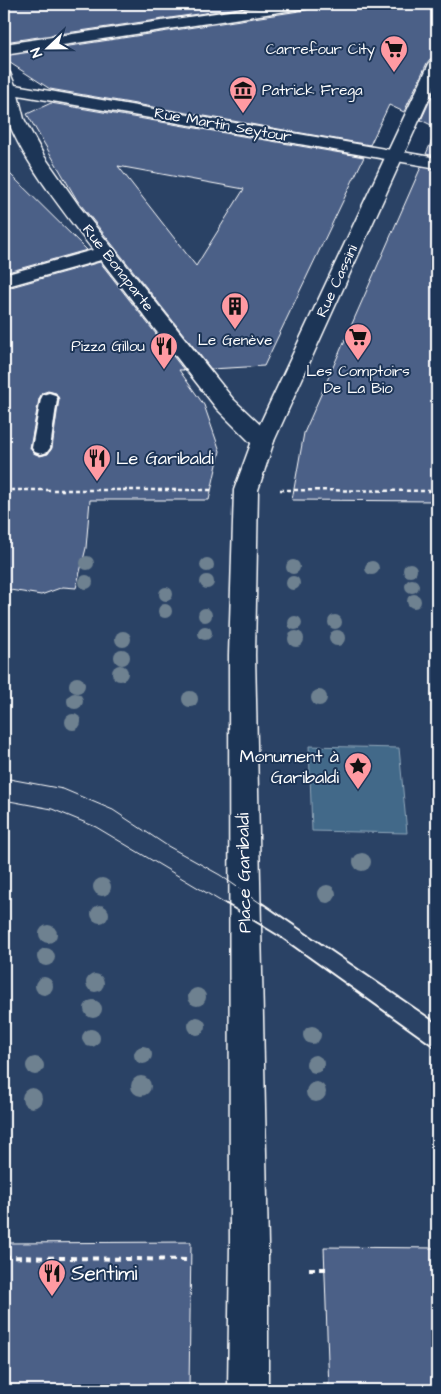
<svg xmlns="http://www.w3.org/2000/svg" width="441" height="1394" viewBox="0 0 441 1394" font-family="'Architects Daughter',sans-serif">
  <rect width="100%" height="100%" fill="#1d3557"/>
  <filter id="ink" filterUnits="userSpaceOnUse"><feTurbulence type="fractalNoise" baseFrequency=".02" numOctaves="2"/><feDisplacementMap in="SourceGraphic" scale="10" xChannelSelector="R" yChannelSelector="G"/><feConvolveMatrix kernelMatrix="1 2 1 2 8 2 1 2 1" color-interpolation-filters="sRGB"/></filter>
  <g filter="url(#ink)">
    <polygon fill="#2b4265" points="4,76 9,89 372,150 437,163 437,1390 4,1390 4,290 38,280 4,252"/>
    <polygon fill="#426989" stroke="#8ea5b8" points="309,746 399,748 407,833 312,831"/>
    <g fill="#4c6087" stroke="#fff" fill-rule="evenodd">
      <polygon points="4,4 267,4 4,42"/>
      <polygon points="315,4 437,4 437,57 430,59 427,63 404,112 389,105 370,145 50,89 4,59 4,56 306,10 313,8"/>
      <polygon points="437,85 437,128 421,120"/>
      <path d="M 51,103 L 364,157 L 264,366 L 211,369 L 77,200 L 27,114 ZM 118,166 L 244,189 L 196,266 Z"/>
      <polygon points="437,129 437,156 426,154"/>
      <polygon points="421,167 437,170 437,501 292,500 304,433"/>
      <polygon points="4,168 87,250 4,273"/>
      <path d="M 100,262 L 184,370 L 179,370 L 204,405 L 220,451 L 209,500 L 90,500 L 86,548 L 76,588 L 63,587 L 41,595 L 4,589 L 4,289 ZM 48,391 L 56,393 L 59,399 L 52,448 L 48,454 L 40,456 L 34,453 L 30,448 L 39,399 L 42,393 Z"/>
      <polygon points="191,1242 189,1390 4,1390 4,1243"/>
      <polygon points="324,1247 437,1248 437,1390 329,1390"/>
    </g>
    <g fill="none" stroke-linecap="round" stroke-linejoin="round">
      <g stroke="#fff" stroke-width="4">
        <polygon id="lane" points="49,393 55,395 57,399 50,448 47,452 41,454 35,452 32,448 41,399 43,395"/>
      </g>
      <g stroke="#fff" stroke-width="3">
        <g id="street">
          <polygon points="278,4 313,4 311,7 306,8 4,54 4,44"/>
          <path d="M 4,71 L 10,73 L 15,85 L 437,158 L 437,168 L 18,95 L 24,119 L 44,156 L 79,206 L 233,399 L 271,435 L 274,441 L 271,447 L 263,449 L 255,447 L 217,409 L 101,260 L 4,287 L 4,275 L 93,250 C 67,216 11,147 4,106 C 2,95 3,82 4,71 Z"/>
        </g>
      </g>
      <g stroke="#fff" stroke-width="3">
        <polygon id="secondary" points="437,59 437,81 274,441 258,490 255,655 268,1245 268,1390 228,1390 230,1245 229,655 234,490 252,441 429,64 431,61"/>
      </g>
      <g stroke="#fff" stroke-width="2.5" stroke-dasharray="4 3" stroke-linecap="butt">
        <polyline points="4,490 212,490"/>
        <polyline points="280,490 437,491"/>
      </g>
      <g stroke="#fff" stroke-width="4" stroke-dasharray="6 5" stroke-linecap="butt">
        <polyline points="4,1257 191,1260"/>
        <polyline points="309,1269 326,1269"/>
      </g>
      <use href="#lane" fill="#1d3557" fill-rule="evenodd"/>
      <use href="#street" fill="#1d3557" fill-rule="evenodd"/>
      <use href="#secondary" fill="#1d3557" fill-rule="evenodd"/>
      <g stroke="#fff" stroke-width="1">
        <polyline points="4,778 63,789 113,810 166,845 220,875 263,905"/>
        <polyline points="4,800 52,809 96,827 227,905"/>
      </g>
      <g stroke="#fff" stroke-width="2">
        <polyline points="225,903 279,936 437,1049"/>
        <polyline points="262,903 437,1023"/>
      </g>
    </g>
    <g fill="#6e8190">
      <circle cx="87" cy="563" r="7"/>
      <circle cx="207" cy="565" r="7"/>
      <circle cx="293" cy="567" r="7"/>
      <circle cx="372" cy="568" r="7"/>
      <circle cx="410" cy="570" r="7"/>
      <circle cx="86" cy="582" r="7"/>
      <circle cx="207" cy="582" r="7"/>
      <circle cx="293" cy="583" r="7"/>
      <circle cx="412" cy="586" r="7"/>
      <circle cx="166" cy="594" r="7"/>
      <circle cx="414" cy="601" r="7"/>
      <circle cx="165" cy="611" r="7"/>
      <circle cx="205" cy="615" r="7"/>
      <circle cx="335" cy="622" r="7"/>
      <circle cx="295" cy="623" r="7"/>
      <circle cx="205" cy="633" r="7"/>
      <circle cx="337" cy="638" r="8"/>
      <circle cx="123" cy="639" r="8"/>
      <circle cx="296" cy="639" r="8"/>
      <circle cx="122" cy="657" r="8"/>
      <circle cx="120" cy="673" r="8"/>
      <circle cx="77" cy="685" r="8"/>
      <circle cx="319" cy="698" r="8"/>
      <circle cx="190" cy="699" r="8"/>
      <circle cx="75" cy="701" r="8"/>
      <circle cx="73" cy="722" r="8"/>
      <circle cx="362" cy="862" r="9"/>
      <circle cx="102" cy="887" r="9"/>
      <circle cx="327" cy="894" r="9"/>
      <circle cx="100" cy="914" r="9"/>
      <circle cx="48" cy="934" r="9"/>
      <circle cx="46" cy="957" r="9"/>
      <circle cx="95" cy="983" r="9"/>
      <circle cx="44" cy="986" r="9"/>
      <circle cx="197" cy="997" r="9"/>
      <circle cx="93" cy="1009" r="9"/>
      <circle cx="197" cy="1026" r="9"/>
      <circle cx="312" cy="1035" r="9"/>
      <circle cx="91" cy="1038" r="9"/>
      <circle cx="143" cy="1055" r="9"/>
      <circle cx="315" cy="1064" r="9"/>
      <circle cx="35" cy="1066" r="9"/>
      <circle cx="141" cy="1086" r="10"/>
      <circle cx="316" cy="1092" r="10"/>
      <circle cx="32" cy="1098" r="10"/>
    </g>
  </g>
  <defs>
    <g id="supermarket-pin" transform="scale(1.4375)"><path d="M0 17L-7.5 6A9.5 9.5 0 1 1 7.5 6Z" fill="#ff9aa2" stroke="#1d3557"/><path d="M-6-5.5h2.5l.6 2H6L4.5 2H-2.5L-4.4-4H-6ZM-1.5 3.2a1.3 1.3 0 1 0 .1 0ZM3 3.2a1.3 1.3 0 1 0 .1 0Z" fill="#111"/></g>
    <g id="museum-pin" transform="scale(1.4375)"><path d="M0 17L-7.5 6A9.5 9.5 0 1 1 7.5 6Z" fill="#ff9aa2" stroke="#1d3557"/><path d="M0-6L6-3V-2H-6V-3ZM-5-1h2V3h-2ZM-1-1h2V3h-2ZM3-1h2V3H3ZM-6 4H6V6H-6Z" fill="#111"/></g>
    <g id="building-pin" transform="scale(1.4375)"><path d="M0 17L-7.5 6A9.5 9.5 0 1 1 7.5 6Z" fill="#ff9aa2" stroke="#1d3557"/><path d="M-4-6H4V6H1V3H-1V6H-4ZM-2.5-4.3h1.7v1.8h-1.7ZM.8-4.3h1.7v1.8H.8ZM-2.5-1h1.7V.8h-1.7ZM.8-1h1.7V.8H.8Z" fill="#111"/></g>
    <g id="restaurant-pin" transform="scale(1.4375)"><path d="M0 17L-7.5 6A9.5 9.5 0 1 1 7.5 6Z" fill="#ff9aa2" stroke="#1d3557"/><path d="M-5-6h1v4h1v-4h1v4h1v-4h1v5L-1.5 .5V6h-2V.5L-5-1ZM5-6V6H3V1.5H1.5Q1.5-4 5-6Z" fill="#111"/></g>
    <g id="sight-pin" transform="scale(1.4375)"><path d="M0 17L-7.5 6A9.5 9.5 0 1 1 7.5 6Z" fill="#ff9aa2" stroke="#1d3557"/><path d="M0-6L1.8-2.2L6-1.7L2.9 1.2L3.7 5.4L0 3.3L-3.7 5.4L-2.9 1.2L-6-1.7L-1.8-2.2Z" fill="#111"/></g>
  </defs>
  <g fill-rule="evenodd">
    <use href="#supermarket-pin" x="394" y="49"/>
    <use href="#museum-pin" x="243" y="90"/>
    <use href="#building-pin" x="235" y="306"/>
    <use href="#supermarket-pin" x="358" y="337"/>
    <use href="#restaurant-pin" x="164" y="346"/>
    <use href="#restaurant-pin" x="97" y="458"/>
    <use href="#sight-pin" x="358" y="766"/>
    <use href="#restaurant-pin" x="52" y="1273"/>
  </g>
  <g text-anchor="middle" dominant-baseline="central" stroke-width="4" stroke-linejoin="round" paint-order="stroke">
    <g font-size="15" fill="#fff" stroke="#1d3557" text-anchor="end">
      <text x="375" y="49">Carrefour City</text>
      <text x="262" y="90" text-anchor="start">Patrick Frega</text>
      <text x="235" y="340" text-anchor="middle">Le Genève</text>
      <text x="145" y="346">Pizza Gillou</text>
      <text x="358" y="371" text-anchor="middle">Les Comptoirs<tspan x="358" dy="17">De La Bio</tspan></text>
    </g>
    <g font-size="15" fill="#fff" stroke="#1d3557">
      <text transform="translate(223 125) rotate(10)">Rue Martin Seytour</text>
      <text transform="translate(118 268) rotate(52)">Rue Bonaparte</text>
      <text transform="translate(337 281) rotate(-65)">Rue Cassini</text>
    </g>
    <g font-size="18" fill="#fff" stroke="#1d3557" text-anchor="start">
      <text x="116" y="458">Le Garibaldi</text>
      <text x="339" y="756" text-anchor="end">Monument à<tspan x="339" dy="21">Garibaldi</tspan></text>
    </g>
    <g font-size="18" fill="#fff" stroke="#1d3557">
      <text transform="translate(244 873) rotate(-91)">Place Garibaldi</text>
    </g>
    <g font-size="21" fill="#fff" stroke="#1d3557" text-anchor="start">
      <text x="71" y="1273">Sentimi</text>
    </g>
  </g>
  <rect width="441" height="1394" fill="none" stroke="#1d3557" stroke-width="20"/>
  <rect x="10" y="10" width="421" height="1374" fill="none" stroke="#fff" stroke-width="2" filter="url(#ink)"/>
  <g transform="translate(48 48) rotate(248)" stroke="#1d3557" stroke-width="4" paint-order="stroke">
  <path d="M0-4L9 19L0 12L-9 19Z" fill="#ffffff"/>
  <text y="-8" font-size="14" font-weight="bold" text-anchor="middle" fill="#ffffff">N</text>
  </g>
</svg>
